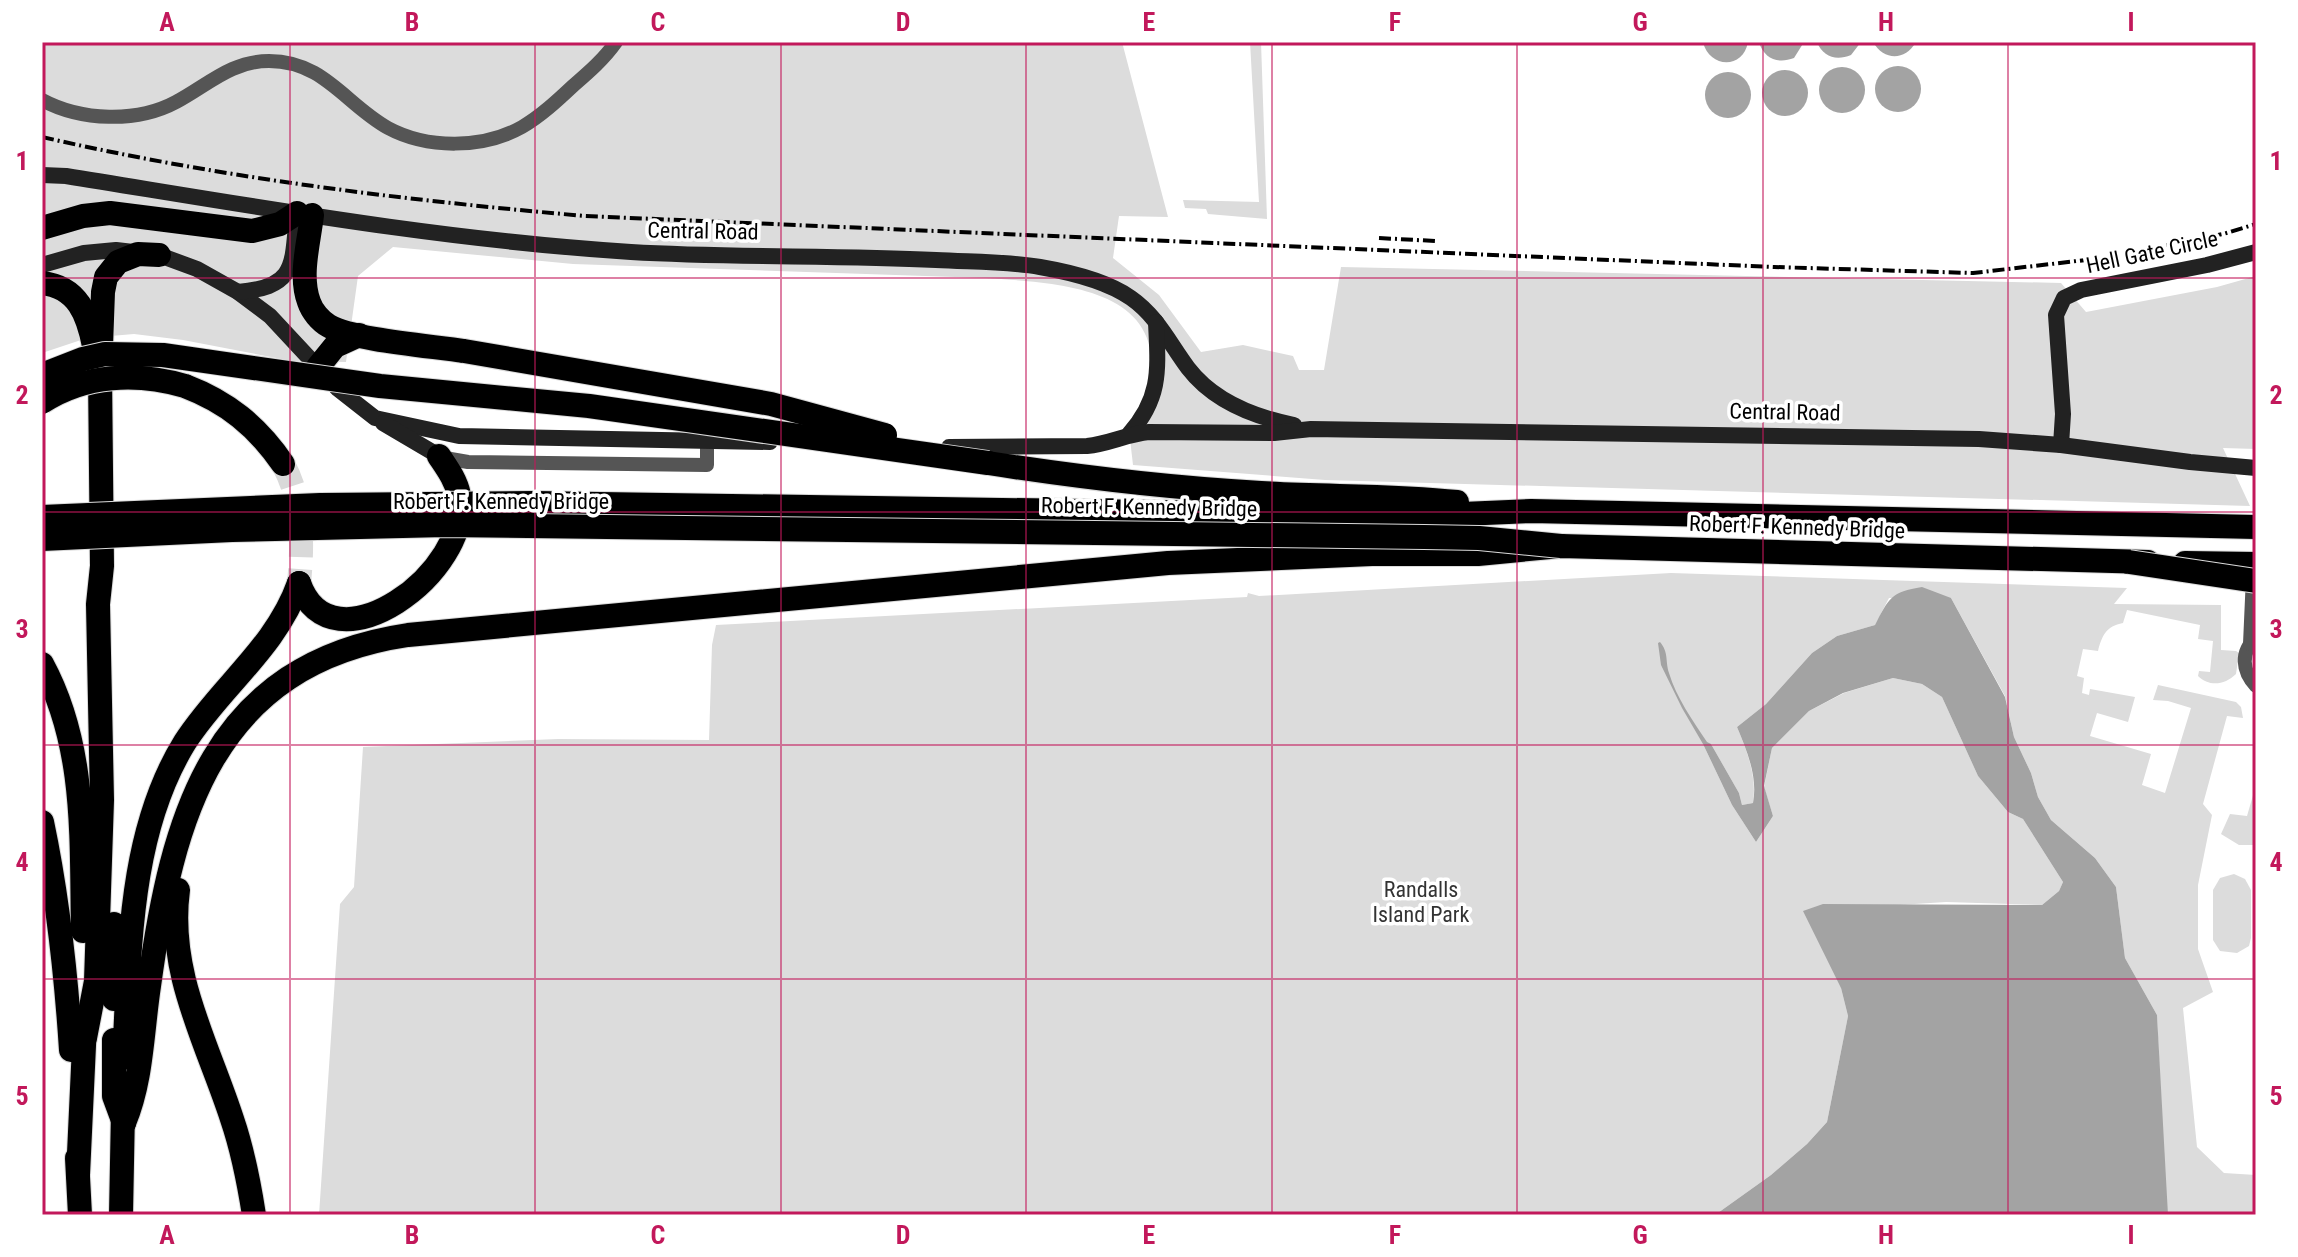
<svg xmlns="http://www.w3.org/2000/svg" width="2298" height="1257" viewBox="0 0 2298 1257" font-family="'Roboto Condensed',sans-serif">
  <rect width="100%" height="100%" fill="#fff"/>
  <g fill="#dcdcdc">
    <path d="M 42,42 L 1122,42 L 1168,217 L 1119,216 L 1113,258 L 1159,295 L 1201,352 L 1243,345 L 1293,356 L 1299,370 L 1324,370 L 1341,267 L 2061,283 L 2086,312 L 2217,287 L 2256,276 L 2256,449 L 2223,448 L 2250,506 L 1325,480 L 1133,465 C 1132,452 1127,428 1133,416 C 1137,407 1147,401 1149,390 C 1171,286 1058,283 985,278 L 573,264 L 393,247 L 358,276 L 346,362 L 292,361 L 183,340 L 134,334 L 87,338 L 42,353 Z"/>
    <polygon points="1250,42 1261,42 1267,219 1208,214 1206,209 1185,208 1183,200 1259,202"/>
    <path d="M 1671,573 L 2127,588 L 2114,604 L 2221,605 L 2221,650 L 2236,651 L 2239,653 L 2236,674 C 2225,685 2209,687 2198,676 L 2199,671 L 2210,672 L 2213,641 L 2198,639 L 2200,625 L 2127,610 L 2123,623 C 2106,626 2102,636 2098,651 L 2083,649 L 2077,676 L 2084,678 L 2082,693 L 2089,695 L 2090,689 L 2135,697 L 2128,722 L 2097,713 L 2090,736 L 2151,754 L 2142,785 L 2165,793 L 2191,708 L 2168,701 L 2153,700 L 2158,685 L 2236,702 L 2241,707 L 2243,718 L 2227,716 L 2203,804 L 2212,815 L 2198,885 L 2198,949 L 2213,992 L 2183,1008 L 2197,1147 L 2224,1173 L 2256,1175 L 2256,1215 L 2168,1215 L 2166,1212 L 2157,1015 L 2125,958 L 2116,887 L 2095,858 L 2051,820 L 2038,797 L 2031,773 L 2014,737 L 2005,696 L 1951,598 L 1889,598 L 1875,625 L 1837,636 L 1812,653 L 1766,704 L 1737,727 C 1747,751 1757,776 1753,803 L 1742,805 L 1739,793 L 1711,744 L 1703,744 L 1732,805 L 1756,842 L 1773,816 L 1764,787 L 1772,748 L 1809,711 L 1844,693 L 1893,678 L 1922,684 L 1942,697 L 1978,776 L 2008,812 L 2023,819 L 2063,882 L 2059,891 L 2042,905 L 1946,902 L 1883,906 L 1841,988 L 1848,1016 L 1827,1122 L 1807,1144 L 1771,1175 L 1715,1215 L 319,1215 L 340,904 L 354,887 L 363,747 L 558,739 L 709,740 L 712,645 L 716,625 L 1247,597 L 1248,593 L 1259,596 Z"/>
    <polygon points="2256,785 2256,845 2239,845 2221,834 2230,814 2247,816"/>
    <polygon points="2234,874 2245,879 2251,890 2251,938 2249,946 2237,953 2220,951 2213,940 2213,890 2220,878"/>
  </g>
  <g fill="#a3a3a3">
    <path d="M 1703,42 L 1748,42 C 1743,70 1709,68 1703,42 Z"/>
    <path d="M 1759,42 L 1804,42 L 1794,58 C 1778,64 1764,59 1759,42 Z"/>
    <path d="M 1817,42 L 1861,42 L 1851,55 C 1836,61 1823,57 1817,42 Z"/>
    <path d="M 1873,42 L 1916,42 C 1905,61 1884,61 1873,42 Z"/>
    <circle cx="1898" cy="89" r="23"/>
    <circle cx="1842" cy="90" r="23"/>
    <circle cx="1785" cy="93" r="23"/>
    <circle cx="1728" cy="95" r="23"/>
    <path d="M 1922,587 L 1951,598 L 2005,697 L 2014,737 L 2031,773 L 2038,797 L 2051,820 L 2095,858 L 2116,887 L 2125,958 L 2157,1015 L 2168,1215 L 1715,1215 L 1771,1175 L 1807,1144 L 1827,1122 L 1848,1016 L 1841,988 L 1803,911 L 1823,904 L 2042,905 L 2059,891 L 2063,882 L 2023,819 L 2008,812 L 1978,776 L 1942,697 L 1922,684 L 1893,678 L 1843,693 L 1809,711 L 1772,748 L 1764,786 L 1773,816 L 1756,842 L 1732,805 L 1703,744 L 1682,708 L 1661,665 L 1658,643 L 1660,642 C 1669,653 1665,660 1669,673 C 1676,697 1693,721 1707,742 L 1711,744 L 1739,793 L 1742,805 L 1753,803 C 1758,777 1747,751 1737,727 L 1766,704 L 1812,653 L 1837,636 L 1875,625 C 1889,598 1891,592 1922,587 Z"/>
  </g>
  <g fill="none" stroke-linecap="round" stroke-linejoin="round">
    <path stroke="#d9d9d9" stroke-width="24" stroke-dasharray="24 12" stroke-linecap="butt" d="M 283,464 C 303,501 303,542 299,583"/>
    <g stroke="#dbdbdb" stroke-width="26">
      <g id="highway">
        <path d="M 312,215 C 309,242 299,276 309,302 C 312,311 320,321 329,326 C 353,340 432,346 464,351"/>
        <polyline points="42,228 83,216 110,213 252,231 280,224 297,213"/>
        <path d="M 42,283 C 78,287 88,315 94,346"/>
        <polyline points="318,367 335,346 359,335"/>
        <path d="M 185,386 C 227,402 257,426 283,464"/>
        <path d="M 988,463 C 1078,477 1169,488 1261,493 C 1327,497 1392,495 1457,502"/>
        <polyline points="535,503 1416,516 1531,511 2256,527"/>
        <polyline points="2185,563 2256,564"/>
        <path d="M 299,583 C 331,675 474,571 459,495 C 456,480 447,468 439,456"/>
        <path d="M 42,664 C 87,747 81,840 83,931"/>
        <path d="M 42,822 C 58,898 66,973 71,1050"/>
        <path d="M 178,890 C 167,973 207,1042 232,1119 C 243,1151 249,1183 254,1215"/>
        <polyline points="114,924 114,999"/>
        <polyline points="85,1038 96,981 102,800 98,604 102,566 100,373 103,292 106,277 118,262 138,254 159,255"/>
        <polyline points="114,1040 114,1096 124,1123"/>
        <path d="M 124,1058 C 130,953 128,834 185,742 C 221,686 276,648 299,583"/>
        <path d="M 124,1123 C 142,1081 142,1032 149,986 C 172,817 212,664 408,635 L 1168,563 L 1372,554 L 1478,554 L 1561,546 L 2148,562"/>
        <polyline points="77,1158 80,1215"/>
        <polyline points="78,1175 85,1024"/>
        <polyline points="121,1215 123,1110"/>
      </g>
    </g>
    <g stroke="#555" stroke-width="14">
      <path d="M 42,100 C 81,121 137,123 176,102 C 208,85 231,61 269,61 C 324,61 345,104 388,128 C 427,149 483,149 522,127 C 541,116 558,100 574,85 C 589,72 604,59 616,42"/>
      <polyline points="439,457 468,462 707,465 707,440"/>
      <path d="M 2256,638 C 2240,652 2242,671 2256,686"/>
      <polyline points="2250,644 2253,576"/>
    </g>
    <g stroke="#222" stroke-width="16">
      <path d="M 42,175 L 66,176 C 253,206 441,240 631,252 C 733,258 835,255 936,260 C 970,262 1006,261 1040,267 C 1069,272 1107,281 1131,298 C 1157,316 1170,344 1188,368 C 1214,402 1254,417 1294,425"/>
      <polyline points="42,265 84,253 116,250 159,255 197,269 238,292 270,316 338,389 375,418 459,436 770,442"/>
      <path d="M 238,292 C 297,287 292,265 297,213"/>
      <polyline points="383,423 439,456"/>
      <path d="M 1129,434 C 1162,397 1158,368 1156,322"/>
      <polyline points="2061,445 2063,414 2056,315 2064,298 2081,290 2207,265 2256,252"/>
      <path d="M 949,447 L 1087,446 C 1109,444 1127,434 1149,432 L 1274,433 L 1311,429 L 1979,439 L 2061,445 L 2190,462 L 2256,468"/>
    </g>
    <use href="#highway" stroke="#000" stroke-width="24"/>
    <g stroke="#000" stroke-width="4" stroke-dasharray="12 4 2 4" stroke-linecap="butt">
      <path d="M 42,137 C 221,178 402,200 585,216 L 1774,267 L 1973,273 L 2103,258 L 2223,234 L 2256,224"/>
      <polyline points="1379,238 1435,241"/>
    </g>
    <g stroke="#dbdbdb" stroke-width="26" stroke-linecap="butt">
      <g id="highway-bridge">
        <polyline points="464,351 771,404 885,435"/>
        <polyline points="42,375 83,359 105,354 163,355 380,386 589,406 988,463"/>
        <path d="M 42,402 C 85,374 137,372 185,386"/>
        <polyline points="42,517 320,505 535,503"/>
        <polyline points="42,539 232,530 445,525 1424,537 1479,538 1561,546"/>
        <polyline points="2129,562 2256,581"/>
      </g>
    </g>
    <use href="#highway-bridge" stroke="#000" stroke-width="24"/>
  </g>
  <path fill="none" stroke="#c2185b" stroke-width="2" stroke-opacity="0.55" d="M 290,42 L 290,1215M 535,42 L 535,1215M 781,42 L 781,1215M 1026,42 L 1026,1215M 1272,42 L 1272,1215M 1517,42 L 1517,1215M 1763,42 L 1763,1215M 2008,42 L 2008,1215M 42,278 L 2256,278M 42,512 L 2256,512M 42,745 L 2256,745M 42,979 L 2256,979"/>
  <g text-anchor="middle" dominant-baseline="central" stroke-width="7" stroke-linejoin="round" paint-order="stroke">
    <g font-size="22" fill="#000" stroke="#fff">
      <text transform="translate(703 231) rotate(1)">Central Road</text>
      <text transform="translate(2152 252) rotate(-12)">Hell Gate Circle</text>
      <text transform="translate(1785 412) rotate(1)">Central Road</text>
      <text x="501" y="501">Robert F. Kennedy Bridge</text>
      <text transform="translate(1149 507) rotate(1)">Robert F. Kennedy Bridge</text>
      <text transform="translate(1797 527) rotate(2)">Robert F. Kennedy Bridge</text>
    </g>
    <g font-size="22" fill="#333" stroke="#fff">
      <text x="1421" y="889">Randalls<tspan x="1421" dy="25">Island Park</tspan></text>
    </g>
  </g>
  <rect width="2298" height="1257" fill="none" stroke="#ffffff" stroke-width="88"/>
  <rect x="44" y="44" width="2210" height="1169" fill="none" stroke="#c2185b" stroke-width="3"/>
  <g font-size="26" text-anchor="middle" font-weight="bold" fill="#c2185b">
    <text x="167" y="31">A</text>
    <text x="412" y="31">B</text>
    <text x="658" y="31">C</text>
    <text x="903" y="31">D</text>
    <text x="1149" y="31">E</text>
    <text x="1395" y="31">F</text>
    <text x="1640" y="31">G</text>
    <text x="1886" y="31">H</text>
    <text x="2131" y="31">I</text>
    <text x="22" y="170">1</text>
    <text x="2276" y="170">1</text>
    <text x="22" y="404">2</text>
    <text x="2276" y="404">2</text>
    <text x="22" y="638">3</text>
    <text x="2276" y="638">3</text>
    <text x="22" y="871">4</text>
    <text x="2276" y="871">4</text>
    <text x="22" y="1105">5</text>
    <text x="2276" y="1105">5</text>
    <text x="167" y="1244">A</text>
    <text x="412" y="1244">B</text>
    <text x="658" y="1244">C</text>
    <text x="903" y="1244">D</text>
    <text x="1149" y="1244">E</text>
    <text x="1395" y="1244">F</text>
    <text x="1640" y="1244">G</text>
    <text x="1886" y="1244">H</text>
    <text x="2131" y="1244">I</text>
  </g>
</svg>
